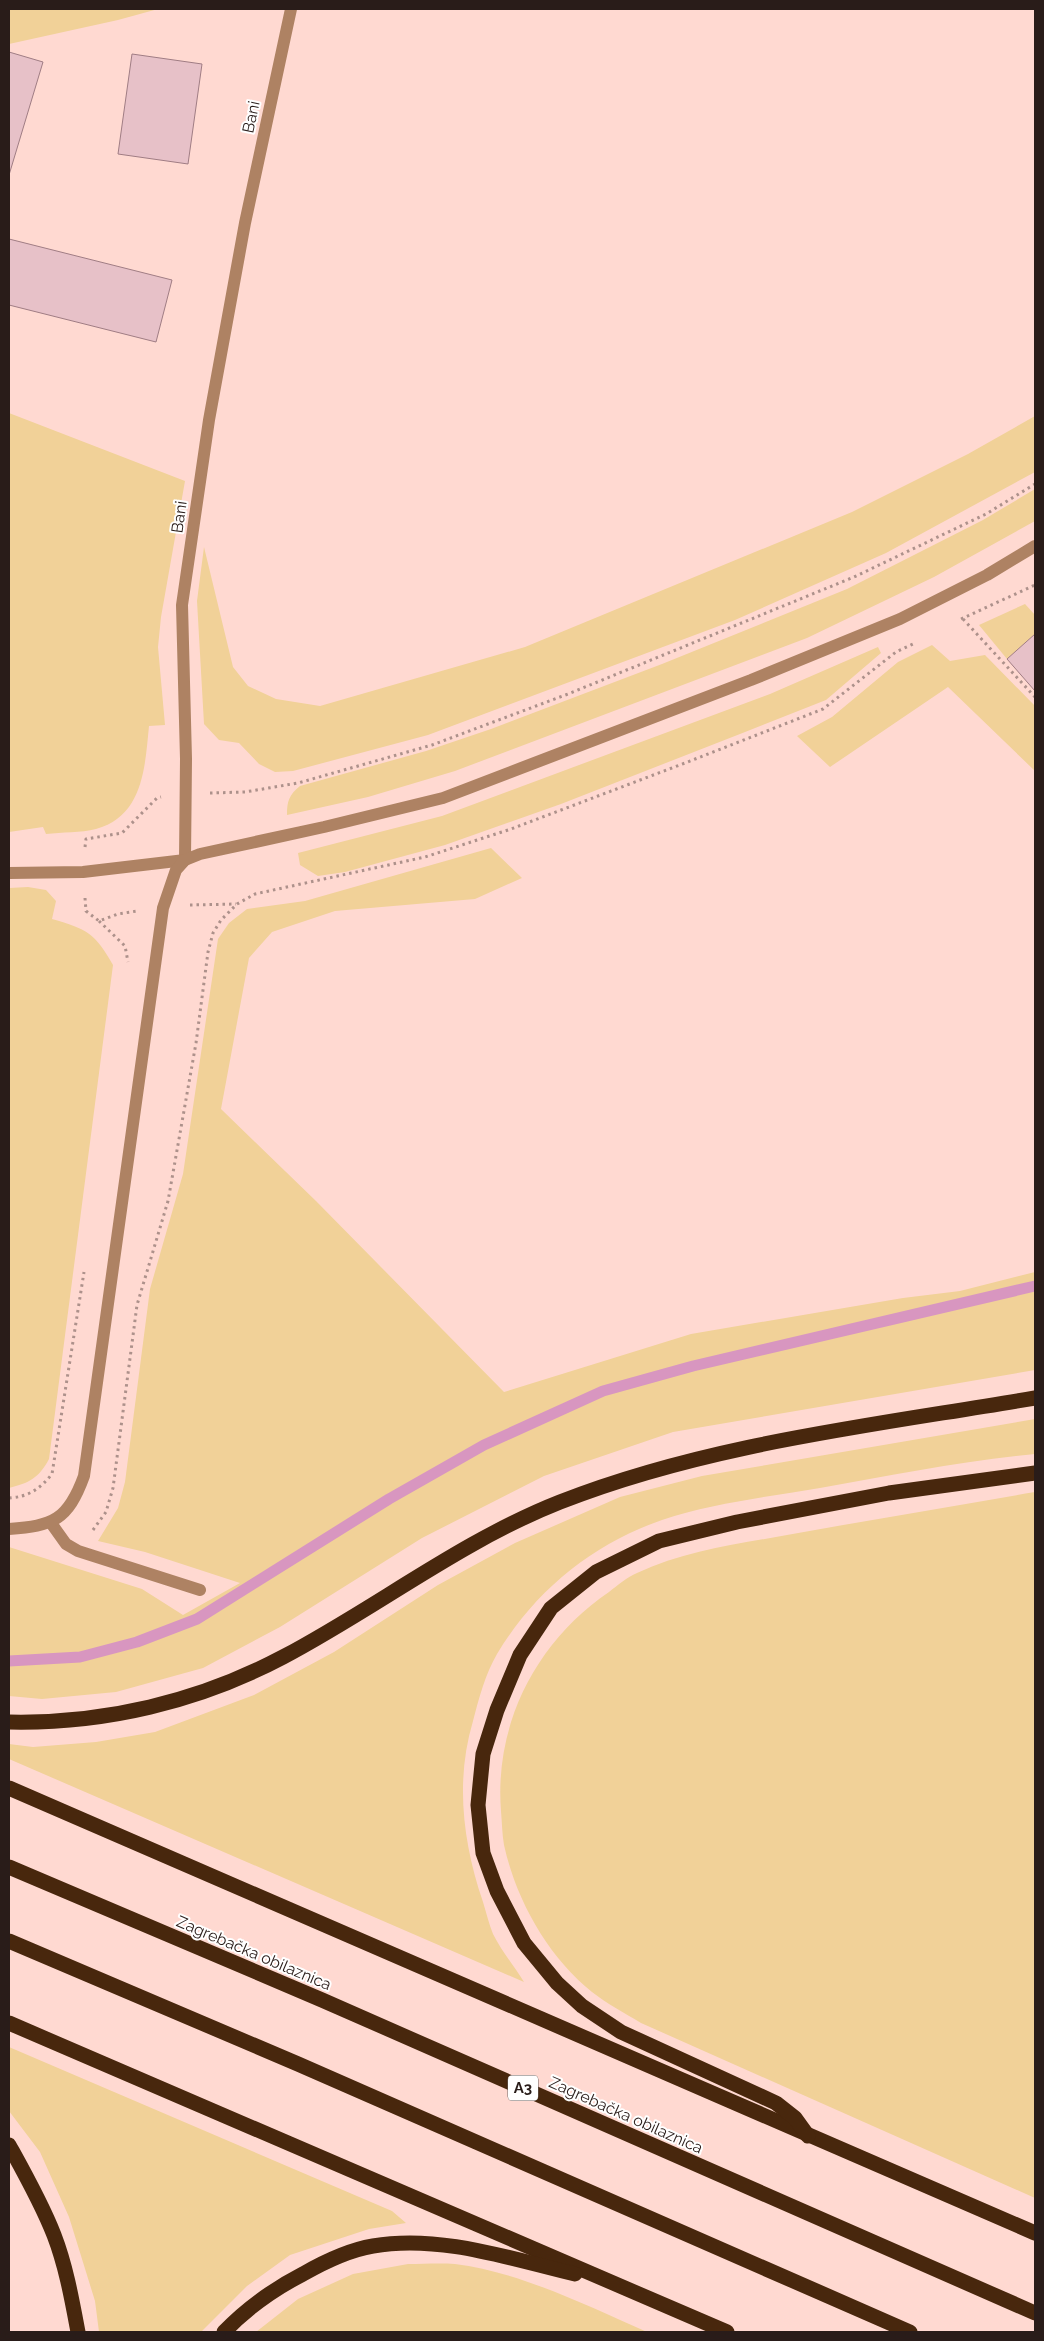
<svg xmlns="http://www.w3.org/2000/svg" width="1044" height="2341" viewBox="0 0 1044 2341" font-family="Raleway,sans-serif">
  <rect width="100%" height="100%" fill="#ffd9d1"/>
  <g fill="#f1d198">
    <polygon points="9,9 158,9 118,20 9,44"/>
    <path d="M 9,413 L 185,481 L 161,617 L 158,647 L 165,725 L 149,726 C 145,765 144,816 96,829 C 81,833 62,832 46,834 L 43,827 L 9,832 Z"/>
    <polygon points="1035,416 1035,472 886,553 735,620 428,735 293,771 275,772 259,764 239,743 219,740 204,724 197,601 204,547 233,667 248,686 276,699 320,706 525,647 852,512 968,454"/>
    <path d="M 1035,489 L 1035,521 L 934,577 L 807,638 L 455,771 L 368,797 L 287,815 C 287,801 289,795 300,786 L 426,751 L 491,729 L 662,664 L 847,589 L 983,520 Z"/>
    <polygon points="1025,604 1035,615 1035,634 1007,659 979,625"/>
    <polygon points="932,645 950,661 985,655 1035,706 1035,771 948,687 830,767 797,736 832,717 898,662"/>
    <polygon points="878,647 881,653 826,700 740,734 561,804 445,845 345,872 318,876 300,865 298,853 442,816 770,694"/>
    <polygon points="491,848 522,878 475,899 335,911 272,932 249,958 221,1109 316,1201 504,1392 691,1334 903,1298 960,1291 1035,1272 1035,1370 673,1432 544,1476 422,1538 280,1627 203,1668 116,1692 42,1699 9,1696 9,1547 142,1589 183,1615 240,1583 145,1552 98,1541 118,1508 125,1482 150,1289 183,1174 218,939 229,923 247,909 305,901"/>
    <path d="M 28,887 L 46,890 L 56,901 L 52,919 C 87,929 95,933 113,965 L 49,1459 C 39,1478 29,1483 9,1488 L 9,888 Z"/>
    <path d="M 1035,1419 L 1035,1454 C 963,1461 892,1475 820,1488 C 767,1497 713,1503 662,1520 C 592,1544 535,1591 497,1654 C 485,1675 479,1698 473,1721 C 455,1781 463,1843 483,1902 C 486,1912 489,1924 493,1934 C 501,1950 514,1966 524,1982 L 9,1759 L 9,1744 L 33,1747 L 96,1742 L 155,1732 L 254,1695 L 334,1652 L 438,1585 L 515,1543 L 620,1497 L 702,1476 Z"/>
    <path d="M 1035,1492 L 1035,2198 L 641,2023 C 625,2013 607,2004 592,1992 C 548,1957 516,1900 504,1845 C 502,1834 502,1822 501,1811 C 494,1723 537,1641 609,1592 C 618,1585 627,1577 637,1573 C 684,1551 737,1544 787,1535 C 870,1520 953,1506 1035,1492 Z"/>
    <polygon points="9,2047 392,2211 406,2223 369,2229 290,2255 247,2286 201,2332 99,2332 95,2301 69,2217 40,2152 9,2111"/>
    <path d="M 408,2264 C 423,2264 439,2263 455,2264 C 520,2272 588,2306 647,2332 L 256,2332 L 298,2299 L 353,2274 Z"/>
  </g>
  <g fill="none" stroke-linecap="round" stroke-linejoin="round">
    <polyline stroke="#d896c0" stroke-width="11" points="9,1661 80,1657 137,1642 197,1619 389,1499 484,1445 603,1391 693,1366 1035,1286"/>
  </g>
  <g fill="#e7c1c8" stroke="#a07d84">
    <polygon points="9,52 43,62 9,175"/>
    <polygon points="132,54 202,64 188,164 118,154"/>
    <polygon points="9,239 172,280 156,342 9,305"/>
    <polygon points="1035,634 1035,691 1007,659"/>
  </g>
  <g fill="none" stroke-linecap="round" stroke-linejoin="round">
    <g stroke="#ad918b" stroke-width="3" stroke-dasharray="2.5 4" stroke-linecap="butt">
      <polyline points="961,619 1035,585"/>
      <polyline points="963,619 1035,697"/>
      <polyline points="210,793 245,792 298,783 432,745 568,694 854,577 986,514 1035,484"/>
      <polyline points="85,847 86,839 122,833 157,798 161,797"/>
      <polyline points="85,898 86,911 99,921 118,914 137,911"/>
      <polyline points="190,905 236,904"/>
      <polyline points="99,921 125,946 128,962"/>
      <path d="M 9,1498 C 28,1497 40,1489 52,1474 L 84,1272"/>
      <polyline points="93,1530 106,1512 113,1488 137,1305 168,1201 196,1043 208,952 213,933 221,920 237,904 255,894 425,857 511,829 685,763 823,709 896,652 913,644"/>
    </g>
    <polyline stroke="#ae8263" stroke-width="12" points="51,1523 66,1544 78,1551 200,1590"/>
    <g stroke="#ae8263" stroke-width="12">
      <polyline points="185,860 186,759 182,605 209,420 245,223 291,9"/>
      <polyline points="9,873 83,872 185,860"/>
      <path d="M 9,1529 C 53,1526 68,1520 84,1476 L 163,908 L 176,870 L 185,860 L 200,854 L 324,827 L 443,798 L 751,680 L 900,619 L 987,575 L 1035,546"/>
    </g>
    <g stroke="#48270d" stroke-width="15">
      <path d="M 9,1722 C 104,1724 198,1702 283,1657 C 376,1608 461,1541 560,1502 C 710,1443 877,1425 1035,1398"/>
      <polyline points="9,1788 1035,2233"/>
      <polyline points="9,1867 322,2000 1035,2313"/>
      <polyline points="9,1941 298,2064 910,2332"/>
      <polyline points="9,2023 727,2332"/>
      <polyline points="808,2136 795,2118 776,2103 621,2032 582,2006 557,1983 524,1943 497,1891 483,1853 478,1805 483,1754 497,1710 520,1655 551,1608 596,1572 659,1541 737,1522 889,1493 1035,1473"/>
      <path d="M 9,2145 C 25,2174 42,2204 54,2235 C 66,2266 72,2300 78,2332"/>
      <path d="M 224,2332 C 247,2308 274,2289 303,2274 C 324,2262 349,2250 373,2246 C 439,2234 511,2259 575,2274"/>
    </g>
  </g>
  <g text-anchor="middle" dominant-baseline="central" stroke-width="4" stroke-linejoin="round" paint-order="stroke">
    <rect fill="#fff" stroke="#69605e" stroke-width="1" x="508" y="2075.5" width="30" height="25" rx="4"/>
    <g font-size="15" font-weight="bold" fill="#291c19">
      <text x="523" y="2088">A3</text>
    </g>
    <g font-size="16" fill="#291c19" stroke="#fff">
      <text transform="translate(251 117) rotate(-78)">Bani</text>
      <text transform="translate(179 517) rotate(-82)">Bani</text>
      <text transform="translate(254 1953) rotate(23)">Zagrebačka obilaznica</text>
      <text transform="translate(626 2115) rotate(24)">Zagrebačka obilaznica</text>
    </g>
  </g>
  <rect width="1044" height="2341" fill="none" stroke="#291c19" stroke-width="20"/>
</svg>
